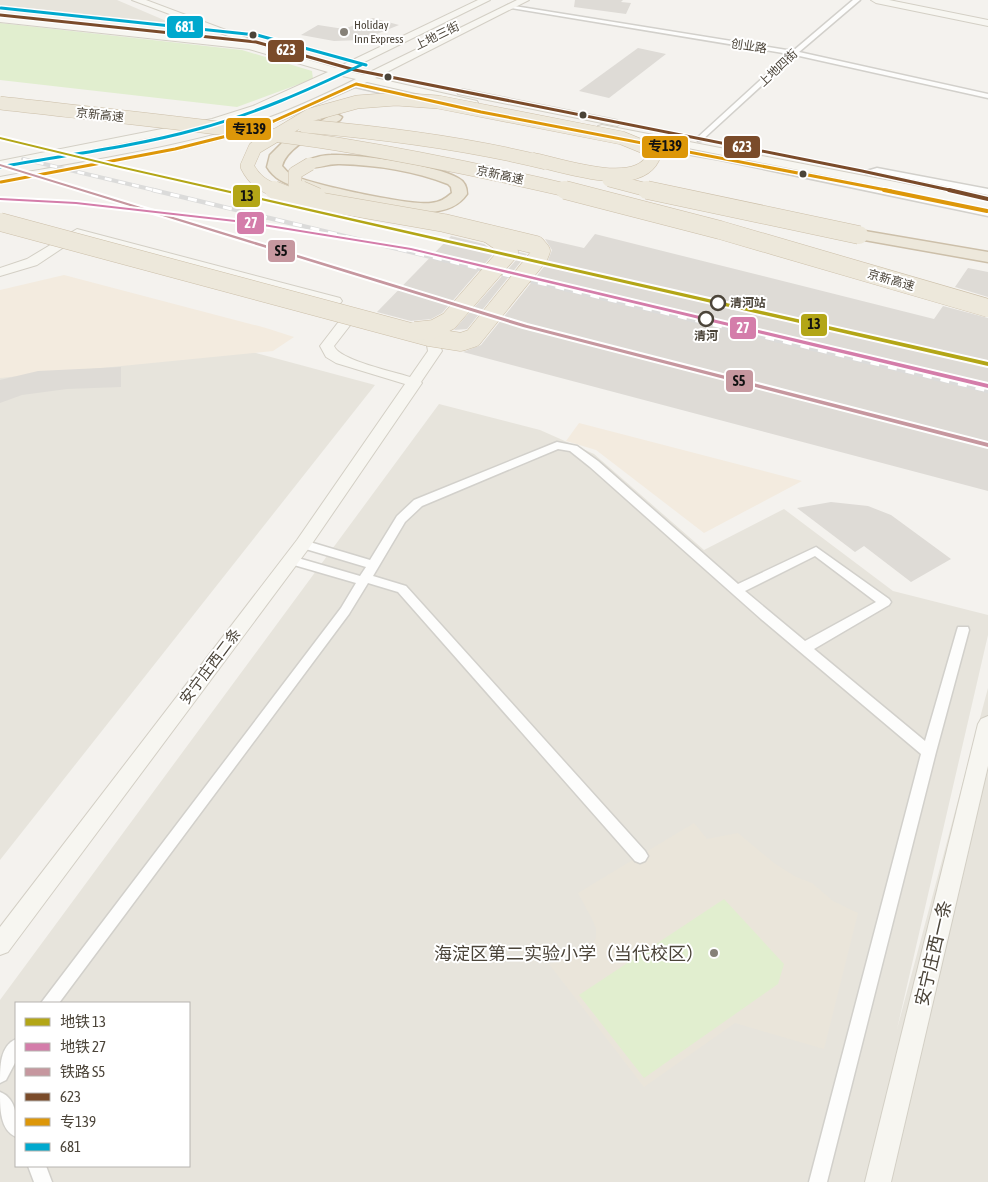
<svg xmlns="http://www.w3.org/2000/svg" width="988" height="1182" viewBox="0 0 988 1182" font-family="'Asap Condensed','Noto Sans SC',sans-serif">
  <rect width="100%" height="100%" fill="#f4f2ee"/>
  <g fill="#e7e4dc" fill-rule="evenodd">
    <polygon points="0,0 117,0 171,23 0,5"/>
    <polygon points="211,341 375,385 0,860 0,364"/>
    <path d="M 439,404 L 540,430 L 594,454 L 704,550 L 784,509 L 893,591 L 988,615 L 988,635 L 897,1029 L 988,688 L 988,1182 L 0,1182 L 0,1000 ZM 16,1003 L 189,1003 L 189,1166 L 16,1166 Z"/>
  </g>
  <g fill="#f3ebdf">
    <polygon points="64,275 266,328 294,337 273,351 0,378 0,290"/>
    <polygon points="579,423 802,481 704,533 596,450 566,441"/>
  </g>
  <polygon fill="#eae5da" points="694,823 707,839 738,833 774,863 796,877 812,883 833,901 858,913 824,1049 735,1023 644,1087 549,964 572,958 592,944 596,938 596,929 592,919 578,893"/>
  <g fill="#e1eecf">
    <polygon points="0,23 242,50 312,71 313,79 237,107 0,80"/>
    <polygon points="724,899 784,964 778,984 644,1078 579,995"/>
  </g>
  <g fill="#dedbd6">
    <polygon points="575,0 623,0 621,2 631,3 626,14 574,7"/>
    <polygon points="373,18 399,25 362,40 334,41 301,35 318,25 344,29"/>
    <polygon points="638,48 666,54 609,98 579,91"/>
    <polygon points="595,234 934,319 943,306 988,318 988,491 463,352 481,345 547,263 552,250 545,239 584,248"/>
    <polygon points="451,236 484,244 495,252 442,313 431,319 411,321 377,312"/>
    <polygon points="519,252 527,254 467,329 454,330 517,259"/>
    <polygon points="968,268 988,272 988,297 955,287"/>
    <polygon points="121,367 121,387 67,389 22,395 0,403 0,380 38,371"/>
    <polygon points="831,502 868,506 891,515 951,559 911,582 864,546 855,552 797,508"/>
  </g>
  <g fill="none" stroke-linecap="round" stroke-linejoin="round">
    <g stroke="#d2d0cb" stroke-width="3">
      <g id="street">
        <polygon points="853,0 860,0 799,52 988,94 988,98 795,55 701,141 698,141 698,137 789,54 505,7 508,5 793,51"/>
        <polygon points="351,82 407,95 411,97 407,99 351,86"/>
        <polygon points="632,141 721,156 988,210 988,216 721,160 635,145 632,145"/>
        <polygon points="877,168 988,189 988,195 877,172 867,174 863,172"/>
        <path d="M 557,442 L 577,446 L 598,461 L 738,584 L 816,547 L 889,599 L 891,602 L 889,605 L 814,649 L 925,741 L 957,630 L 958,627 L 968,627 L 969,630 L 936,752 L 827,1182 L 809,1182 L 921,754 L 761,619 L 590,467 L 570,451 L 558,449 L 422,506 L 405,522 L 373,576 L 406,586 L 645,851 L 648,856 L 645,861 L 640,863 L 635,861 L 398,592 L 368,583 L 349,614 L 59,1003 L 41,1003 L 341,608 L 356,583 L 287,563 L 285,560 L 287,557 L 291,556 L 360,576 L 366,567 L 299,547 L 297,544 L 299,541 L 303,540 L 370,560 L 397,516 L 414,500 ZM 815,556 L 876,602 L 805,641 L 745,591 Z"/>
        <path d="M 16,1039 L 16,1061 L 6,1080 L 0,1083 C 0,1066 0,1046 16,1039 Z"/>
        <path d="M 0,1092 C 18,1099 17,1121 16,1137 C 0,1130 0,1109 0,1092 Z"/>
        <polygon points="28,1166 46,1166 52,1182 34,1182"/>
      </g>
    </g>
    <g stroke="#d3cfc5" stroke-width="2">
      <g id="secondary">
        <polygon points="132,0 146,0 247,38 245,40 239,40"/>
        <path d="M 478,0 L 490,0 L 346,71 L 364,75 L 517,0 L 529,0 L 375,78 L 477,101 L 478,103 L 477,105 L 473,106 L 367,82 L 282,120 L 234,136 L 177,150 L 0,183 L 0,177 C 75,163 151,152 225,132 C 270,120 314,100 356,79 L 338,75 L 261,110 L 215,125 L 0,167 L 0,161 L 212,119 L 253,106 L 328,72 L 249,49 L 0,22 L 0,16 L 250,43 L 336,68 Z"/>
        <polygon points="871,0 889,0 988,20 988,26 876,3"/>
        <polygon points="462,89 617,120 622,123 617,126 458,94 457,92"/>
        <polygon points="602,125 988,200 988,208 598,130 597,128 598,126"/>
        <path d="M 77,229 L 340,298 L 342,301 L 339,305 L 355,319 L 334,346 C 339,360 395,372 410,377 L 428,351 L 427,345 L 411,339 L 409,336 L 411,333 L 421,333 L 438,340 L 442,351 L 421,382 L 422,383 L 309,548 L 8,952 L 0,955 L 0,927 L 297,540 L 405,384 L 336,363 L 326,357 L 320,346 L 340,320 L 324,306 L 327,303 L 79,237 L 37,265 L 0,276 L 0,268 L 27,259 Z"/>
        <polygon points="988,716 988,766 891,1182 865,1182 978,724 981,719"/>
      </g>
    </g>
    <g stroke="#ccbfa9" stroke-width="3">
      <g id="highway">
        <path d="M 335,113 L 342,117 L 340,120 C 322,131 287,146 282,166 C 284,168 287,172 290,174 C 307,184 412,206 431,203 C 440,202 445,199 452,193 L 451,187 L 448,184 C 415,171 375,165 340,164 C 328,163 316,170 305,167 L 303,164 L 305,161 C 313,158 322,155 331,155 C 358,154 436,165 458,178 C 464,181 467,187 467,194 C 458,207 445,211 430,212 C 408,215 299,192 280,180 C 275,177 270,172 267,167 L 270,155 L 282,143 Z"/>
        <polygon points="859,230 988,252 988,262 853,238 851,235 853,232"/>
      </g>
    </g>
    <use href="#street" fill="#fdfdfc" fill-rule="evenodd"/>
    <use href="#secondary" fill="#f7f6f1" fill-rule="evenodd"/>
    <use href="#highway" fill="#ede8db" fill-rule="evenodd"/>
    <g stroke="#dbdbda" stroke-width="4">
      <polyline id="rail-far1" points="23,159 158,191"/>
    </g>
    <g stroke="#dbdbda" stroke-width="4.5">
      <polyline id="rail" points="153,190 988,391"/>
    </g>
    <use href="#rail-far1" stroke="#fff" stroke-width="2.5" stroke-dasharray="7" stroke-linecap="butt"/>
    <use href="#rail" stroke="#fff" stroke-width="3" stroke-dasharray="9" stroke-linecap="butt"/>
    <g stroke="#ccbfa9" stroke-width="14" stroke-linecap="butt">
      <g id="highway-bridge-far1">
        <path d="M 0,103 C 112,116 225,127 337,144 C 416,157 493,173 570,191"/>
        <path d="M 304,126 C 386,133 466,143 546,163"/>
        <polyline points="609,180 651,191"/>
        <path d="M 277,191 C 263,186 254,180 247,166 L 255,148 L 310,115 L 357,102 L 396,99 L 438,102 L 622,138 L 644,147 L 653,158 C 636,192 561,165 532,159"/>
        <polyline points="304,191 295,185 295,173 310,164"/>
      </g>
    </g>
    <g stroke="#ccbfa9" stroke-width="19" stroke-linecap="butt">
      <g id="highway-bridge">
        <polyline points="301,190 317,197"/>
        <polyline points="565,190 720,230 988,308"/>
        <polyline points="647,190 859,235"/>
        <polyline points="0,222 429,337 461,342 473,338 539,256 541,251 536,245 444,223 289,196 274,190"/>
        <polyline points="415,331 434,329 449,321 509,252 506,246 489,234"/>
      </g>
    </g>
    <use href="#highway-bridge-far1" stroke="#ede8db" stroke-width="13"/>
    <use href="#highway-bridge" stroke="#ede8db" stroke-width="18"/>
    <g stroke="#fff" stroke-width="5.5">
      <polyline id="bus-1-far1" points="0,15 256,42 355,70 862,171 954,191"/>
    </g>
    <g stroke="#fff" stroke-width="7">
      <polyline id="bus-1" points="949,190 988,199"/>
    </g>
    <g stroke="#fff" stroke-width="5.5">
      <polyline id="bus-2-far1" points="1,182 175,149 227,136 274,121 356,84 481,112 891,191"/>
    </g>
    <g stroke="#fff" stroke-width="7">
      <polyline id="bus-2" points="884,190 987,211"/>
    </g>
    <g stroke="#fff" stroke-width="5.5">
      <g id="bus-3">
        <polyline points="1,8 257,35 366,65"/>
        <path d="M 0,167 C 66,155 133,147 198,129 C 255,114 308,90 361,65"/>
      </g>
    </g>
    <use href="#bus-1-far1" stroke="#7a4b2a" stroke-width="3"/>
    <use href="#bus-1" stroke="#7a4b2a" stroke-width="4"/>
    <use href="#bus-2-far1" stroke="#dd9709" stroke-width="3"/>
    <use href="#bus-2" stroke="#dd9709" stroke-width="4"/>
    <use href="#bus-3" stroke="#00a9ce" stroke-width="3"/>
    <g stroke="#fff" stroke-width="4">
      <polygon id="rail-1" points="0,164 527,325 988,443 988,447 523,327 0,166"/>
    </g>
    <use href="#rail-1" fill="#c6979f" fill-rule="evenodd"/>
    <g stroke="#fff" stroke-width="4">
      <polygon id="metro-1" points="0,137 120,166 988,362 988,366 120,168 0,139"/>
    </g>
    <g stroke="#fff" stroke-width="4">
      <polygon id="metro-2" points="0,198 76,202 244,221 411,248 988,384 988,388 411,250 244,223 76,204 0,200"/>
    </g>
    <use href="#metro-1" fill="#b3a617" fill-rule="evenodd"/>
    <use href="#metro-2" fill="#d47daa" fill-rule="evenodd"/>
  </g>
  <g fill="#868178" stroke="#fff" stroke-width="2">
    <circle cx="344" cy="32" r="5"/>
    <circle cx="714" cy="953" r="5"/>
  </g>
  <g fill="#4b4439" stroke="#fff" stroke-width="2">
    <circle cx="253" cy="35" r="4.5"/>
    <circle cx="388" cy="77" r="4.5"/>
    <circle cx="583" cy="115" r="4.5"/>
    <circle cx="803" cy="174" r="4.5"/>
  </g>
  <g fill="#fff" stroke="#4b4439" stroke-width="2.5">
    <circle cx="718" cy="303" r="7"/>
    <circle cx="706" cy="319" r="7"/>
  </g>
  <g text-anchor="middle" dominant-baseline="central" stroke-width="4" stroke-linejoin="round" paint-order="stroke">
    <g font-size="12" fill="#4b4439" stroke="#fff" text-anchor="start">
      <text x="354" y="25">Holiday<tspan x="354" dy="14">Inn Express</tspan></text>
    </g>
    <g font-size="12" fill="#4b4439" stroke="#fff">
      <text transform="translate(437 36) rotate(-26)">上地三街</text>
      <text transform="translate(749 46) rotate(9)">创业路</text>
      <text transform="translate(778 68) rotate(-43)">上地四街</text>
      <text transform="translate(100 115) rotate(6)">京新高速</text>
      <text transform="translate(500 175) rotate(12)">京新高速</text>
      <text transform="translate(891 280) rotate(16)">京新高速</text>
    </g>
    <g font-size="12" font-weight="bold" fill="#4b4439" stroke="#fff" text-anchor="start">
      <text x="730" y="303">清河站</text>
      <text x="706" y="336" text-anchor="middle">清河</text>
    </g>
    <g font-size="15" fill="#4b4439" stroke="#fff">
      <text transform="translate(210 666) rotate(-53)">安宁庄西二条</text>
    </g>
    <g font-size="18" fill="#4b4439" stroke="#fff" text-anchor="end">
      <text x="704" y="953">海淀区第二实验小学（当代校区）</text>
    </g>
    <g font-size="18" fill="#4b4439" stroke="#fff">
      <text transform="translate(933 953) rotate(-77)">安宁庄西一条</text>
    </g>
  </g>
  <g stroke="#fff" stroke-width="2">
    <rect x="166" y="15" width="38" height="24" rx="5" fill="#00a9ce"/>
    <rect x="267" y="39" width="38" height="24" rx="5" fill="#7a4b2a"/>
    <rect x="225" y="117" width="47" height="24" rx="5" fill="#dd9709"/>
    <rect x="641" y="135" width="48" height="24" rx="5" fill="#dd9709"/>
    <rect x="723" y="135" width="38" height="24" rx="5" fill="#7a4b2a"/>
    <rect x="232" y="184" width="29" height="24" rx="5" fill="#b3a617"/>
    <rect x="236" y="211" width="29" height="24" rx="5" fill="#d47daa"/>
    <rect x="267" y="239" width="29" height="24" rx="5" fill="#c6979f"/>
    <rect x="800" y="313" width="28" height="24" rx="5" fill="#b3a617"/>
    <rect x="729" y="316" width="28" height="24" rx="5" fill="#d47daa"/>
    <rect x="725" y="369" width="29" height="24" rx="5" fill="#c6979f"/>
  </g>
  <g font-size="14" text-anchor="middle" font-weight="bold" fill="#fff">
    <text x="185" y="32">681</text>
    <text x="286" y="55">623</text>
    <text x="742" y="152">623</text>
    <text x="251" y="228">27</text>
    <text x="743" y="333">27</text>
  </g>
  <g font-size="14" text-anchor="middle" font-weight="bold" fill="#111">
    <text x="249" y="134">专139</text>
    <text x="665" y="151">专139</text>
    <text x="247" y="201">13</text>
    <text x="281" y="256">S5</text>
    <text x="814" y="329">13</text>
    <text x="739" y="386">S5</text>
  </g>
  <rect x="15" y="1002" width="175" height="165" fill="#ffffff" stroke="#b7b4b0"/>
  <rect x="25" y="1018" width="25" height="8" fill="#b3a617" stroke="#b7b4b0"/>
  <text x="60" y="1027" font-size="15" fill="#4b4439">地铁 13</text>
  <rect x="25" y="1043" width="25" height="8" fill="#d47daa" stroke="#b7b4b0"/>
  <text x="60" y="1052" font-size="15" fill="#4b4439">地铁 27</text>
  <rect x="25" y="1068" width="25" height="8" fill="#c6979f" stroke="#b7b4b0"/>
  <text x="60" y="1077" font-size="15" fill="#4b4439">铁路 S5</text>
  <rect x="25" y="1093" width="25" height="8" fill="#7a4b2a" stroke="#b7b4b0"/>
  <text x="60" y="1102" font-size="15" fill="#4b4439">623</text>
  <rect x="25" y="1118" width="25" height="8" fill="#dd9709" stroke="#b7b4b0"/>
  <text x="60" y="1127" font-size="15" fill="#4b4439">专139</text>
  <rect x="25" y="1143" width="25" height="8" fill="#00a9ce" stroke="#b7b4b0"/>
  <text x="60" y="1152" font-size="15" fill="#4b4439">681</text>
</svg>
